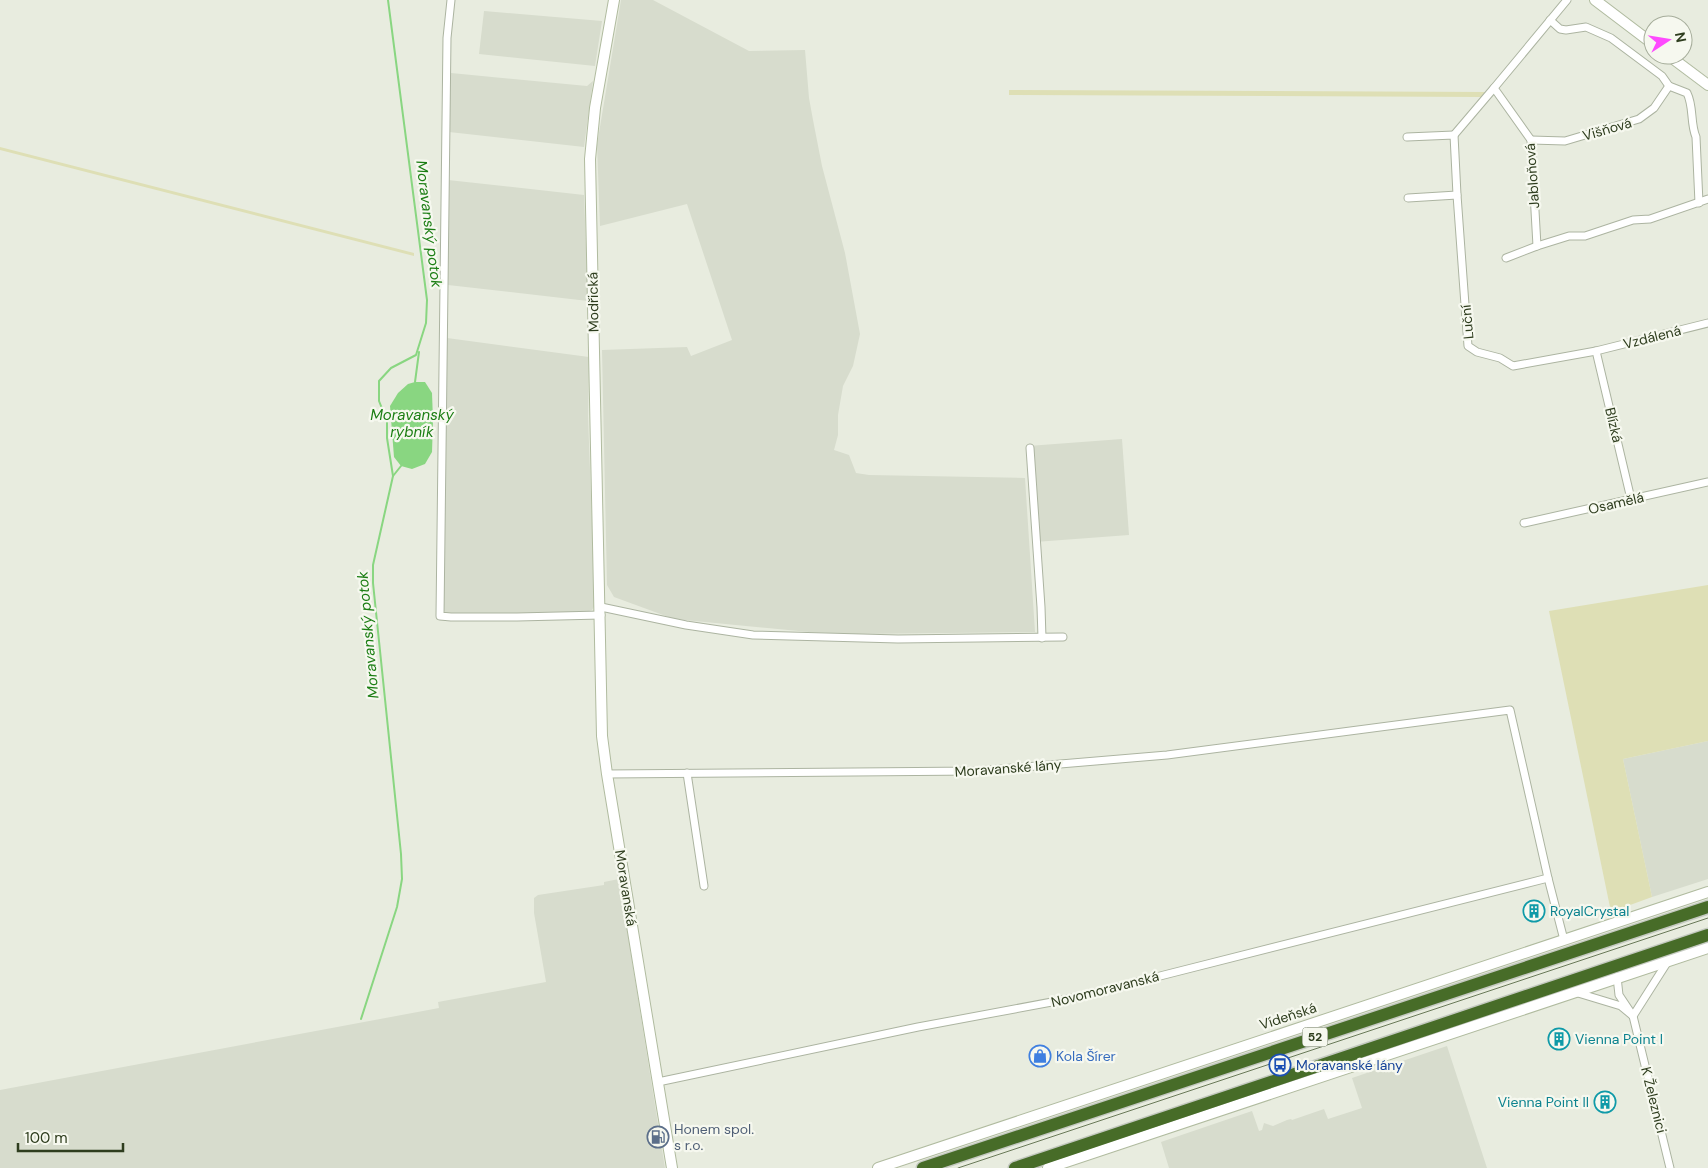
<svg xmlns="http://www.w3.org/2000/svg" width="1708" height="1168" viewBox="0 0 1708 1168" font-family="'DM Sans',sans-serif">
  <rect width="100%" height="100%" fill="#e8ecdf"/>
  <g fill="#d7dccd">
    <polygon points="621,0 653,0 749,51 805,50 809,98 813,120 822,166 845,253 860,334 853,366 843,386 838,415 838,435 834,450 849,455 856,473 869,475 1025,478 1035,632 854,634 809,632 674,619 614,597 607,585 602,350 687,347 691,356 732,340 687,204 600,226 597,145"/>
    <polygon points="484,11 602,21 595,66 479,54"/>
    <polygon points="451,73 587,86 593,81 584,147 449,132"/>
    <polygon points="448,180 584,195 588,301 448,285"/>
    <polygon points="447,338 589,357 588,416 595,605 592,610 586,612 537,612 537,613 445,613 443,609"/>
    <polygon points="1122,439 1129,535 1035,542 1028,446"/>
    <polygon points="1708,741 1708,879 1652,897 1623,759"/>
    <polygon points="619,879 665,1168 0,1168 0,1090 439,1008 438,1002 546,982 534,913 534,898 538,895 604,885 604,882"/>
    <polygon points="1447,1046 1487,1168 1169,1168 1161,1142 1252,1111 1259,1131 1262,1130 1264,1123 1273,1126 1287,1120 1291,1119 1292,1120 1324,1109 1328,1119 1362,1108 1352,1078"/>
  </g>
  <g fill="#dedfb5">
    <polygon points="1009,90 1486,92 1482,97 1009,95"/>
    <polygon points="0,147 414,253 414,256 0,150"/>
    <polygon points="1708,585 1708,741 1623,759 1652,897 1611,912 1549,611"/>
  </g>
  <polygon fill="#89d681" points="415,382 425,382 432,393 433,420 432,452 425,464 412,469 401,466 394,457 390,406 398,393 408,384"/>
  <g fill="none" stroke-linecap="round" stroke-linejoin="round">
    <g stroke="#89d681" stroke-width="2">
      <polyline points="415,382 419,352"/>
      <polyline points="393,476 401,466"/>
      <polyline points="361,1019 397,907 402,879 401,854 373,583 373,565 393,476 387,438 387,421 379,401 379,381 391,368 416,355 426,323 427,300 388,0"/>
    </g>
    <g stroke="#acb4a1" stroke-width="9">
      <g id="street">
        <polyline points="451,0 447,38 440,616 451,617 517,617 601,615"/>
        <path d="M 1550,20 L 1560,29 L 1566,30 L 1586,27 L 1611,38 L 1662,76 L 1669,86 L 1687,93 C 1694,107 1690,123 1696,137 L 1699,203"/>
        <polyline points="1454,135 1494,88"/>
        <polyline points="1407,137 1454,135 1457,195 1468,346 1477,352 1500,358 1513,366 1596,351 1708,323"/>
        <polyline points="1531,140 1565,141 1639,119 1654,108 1669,86"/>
        <polyline points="1408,198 1457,195"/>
        <polyline points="1537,246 1531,140 1494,88 1567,0"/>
        <polyline points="1506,258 1537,246 1569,236 1585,236 1633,220 1650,219 1708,199"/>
        <polyline points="1596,351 1631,499"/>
        <polyline points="1030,448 1041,607 1042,638"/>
        <polyline points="1524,523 1708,482"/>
        <polyline points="601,607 686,625 753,635 898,639 1063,637"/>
        <polyline points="687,773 704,886"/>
        <polyline points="607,774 977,771 1167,755 1510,710 1548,878 1564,940"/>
        <polyline points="1617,977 1619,995 1633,1016 1670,1168"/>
        <polyline points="1578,993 1621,1006 1633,1016 1668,961"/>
        <polyline points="658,1082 918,1027 1084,996 1164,975 1548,878"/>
      </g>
    </g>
    <g stroke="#b0bb9f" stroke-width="12">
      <g id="secondary">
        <polyline points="614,0 595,108 590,159 602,736 607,774 672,1168"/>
        <polyline points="1595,0 1653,44"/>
        <polyline points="1668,55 1708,85"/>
        <polyline points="878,1168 1708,892"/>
        <polyline points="1048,1168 1708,948"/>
      </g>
    </g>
    <g stroke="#c4c9c0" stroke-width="15">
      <g id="highway">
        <polyline points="923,1168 1708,907"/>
        <polyline points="1015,1168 1708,935"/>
      </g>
    </g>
    <use href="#street" stroke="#fff" stroke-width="7"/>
    <use href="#secondary" stroke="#fff" stroke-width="10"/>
    <use href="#highway" stroke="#476c28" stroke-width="12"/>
    <polyline stroke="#697958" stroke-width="1" points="958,1168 1708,918"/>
  </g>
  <defs>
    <g id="building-ring" transform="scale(1.125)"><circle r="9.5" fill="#f6f8ef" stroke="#0f9aa8" stroke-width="1.5"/><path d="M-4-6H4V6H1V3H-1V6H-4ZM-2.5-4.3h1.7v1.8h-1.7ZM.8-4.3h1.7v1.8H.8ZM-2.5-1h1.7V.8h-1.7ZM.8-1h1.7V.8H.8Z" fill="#0f9aa8"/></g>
    <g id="shop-ring" transform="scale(1.125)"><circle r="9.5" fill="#f6f8ef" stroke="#3f7fe0" stroke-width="1.5"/><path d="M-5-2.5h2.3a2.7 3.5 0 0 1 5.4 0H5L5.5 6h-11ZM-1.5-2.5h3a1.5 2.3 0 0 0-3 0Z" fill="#3f7fe0"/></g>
    <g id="bus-ring" transform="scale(1.125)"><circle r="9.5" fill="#f6f8ef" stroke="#1a4fb4" stroke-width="1.5"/><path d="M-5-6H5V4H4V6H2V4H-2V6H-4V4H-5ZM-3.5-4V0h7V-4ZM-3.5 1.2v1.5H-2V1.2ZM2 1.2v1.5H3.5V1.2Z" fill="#1a4fb4"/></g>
    <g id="fuel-ring" transform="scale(1.125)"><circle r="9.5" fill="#f6f8ef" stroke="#5c6f8a" stroke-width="1.5"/><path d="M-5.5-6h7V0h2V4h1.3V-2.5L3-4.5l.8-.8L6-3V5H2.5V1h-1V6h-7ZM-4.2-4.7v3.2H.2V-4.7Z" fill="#5c6f8a"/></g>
  </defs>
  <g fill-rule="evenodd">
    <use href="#building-ring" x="1534" y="911"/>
    <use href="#building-ring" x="1559" y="1039"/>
    <use href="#shop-ring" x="1040" y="1056"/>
    <use href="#bus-ring" x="1280" y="1065"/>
    <use href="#building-ring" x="1605" y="1102"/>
    <use href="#fuel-ring" x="658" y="1137"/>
  </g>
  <g text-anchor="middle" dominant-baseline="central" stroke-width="4.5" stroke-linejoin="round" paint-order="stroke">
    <rect fill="#f6f8ef" stroke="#6a755d" stroke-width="1" x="1302.5" y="1027.5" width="25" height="19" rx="4"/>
    <g font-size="12" font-weight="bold" fill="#2e3d1e">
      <text x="1315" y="1037">52</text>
    </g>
    <g font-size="14" fill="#2e3d1e" stroke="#f6f8ef">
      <text transform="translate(1607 129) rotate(-16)">Višňová</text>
      <text transform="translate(1532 176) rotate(-94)">Jabloňová</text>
      <text transform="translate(593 302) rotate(-91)">Modřická</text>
      <text transform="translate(1467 322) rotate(-95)">Luční</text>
      <text transform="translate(1652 337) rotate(-14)">Vzdálená</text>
      <text transform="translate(1614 425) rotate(77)">Blízká</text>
      <text transform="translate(1616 503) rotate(-13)">Osamělá</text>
      <text transform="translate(1008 768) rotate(-4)">Moravanské lány</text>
      <text transform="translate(626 888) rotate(81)">Moravanská</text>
      <text transform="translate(1105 989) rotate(-14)">Novomoravanská</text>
      <text transform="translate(1288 1016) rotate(-18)">Vídeňská</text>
      <text transform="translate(1654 1100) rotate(76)">K Železnici</text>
    </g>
    <g font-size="14" fill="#0d838f" stroke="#f6f8ef" text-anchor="start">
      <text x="1550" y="911">RoyalCrystal</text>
      <text x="1575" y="1039">Vienna Point I</text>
      <text x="1589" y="1102" text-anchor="end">Vienna Point II</text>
    </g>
    <g font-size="14" fill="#366cbe" stroke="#f6f8ef" text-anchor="start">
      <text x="1056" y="1056">Kola Šírer</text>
    </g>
    <g font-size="14" fill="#164399" stroke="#f6f8ef" text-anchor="start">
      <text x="1296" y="1065">Moravanské lány</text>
    </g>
    <g font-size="14" fill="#4e5e75" stroke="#f6f8ef" text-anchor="start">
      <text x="674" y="1129">Honem spol.<tspan x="674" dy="16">s r.o.</tspan></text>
    </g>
    <g font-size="15" font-style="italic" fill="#1c7e14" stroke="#f6f8ef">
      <text transform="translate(429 224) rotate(83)">Moravanský potok</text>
      <text x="412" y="415">Moravanský<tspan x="412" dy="17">rybník</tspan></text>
      <text transform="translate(368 635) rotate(-95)">Moravanský potok</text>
    </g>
  </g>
  <g transform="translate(1668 40) rotate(78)"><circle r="24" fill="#f6f8ef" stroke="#a6ad9b"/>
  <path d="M0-4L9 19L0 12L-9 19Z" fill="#fe4afe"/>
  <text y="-8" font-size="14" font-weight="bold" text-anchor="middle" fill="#2e3d1e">N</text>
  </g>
  <path d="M18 1143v8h105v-8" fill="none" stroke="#2e3d1e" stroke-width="2.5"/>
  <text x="25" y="1143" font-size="15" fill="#2e3d1e" stroke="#f6f8ef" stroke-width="4" paint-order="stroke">100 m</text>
</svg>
